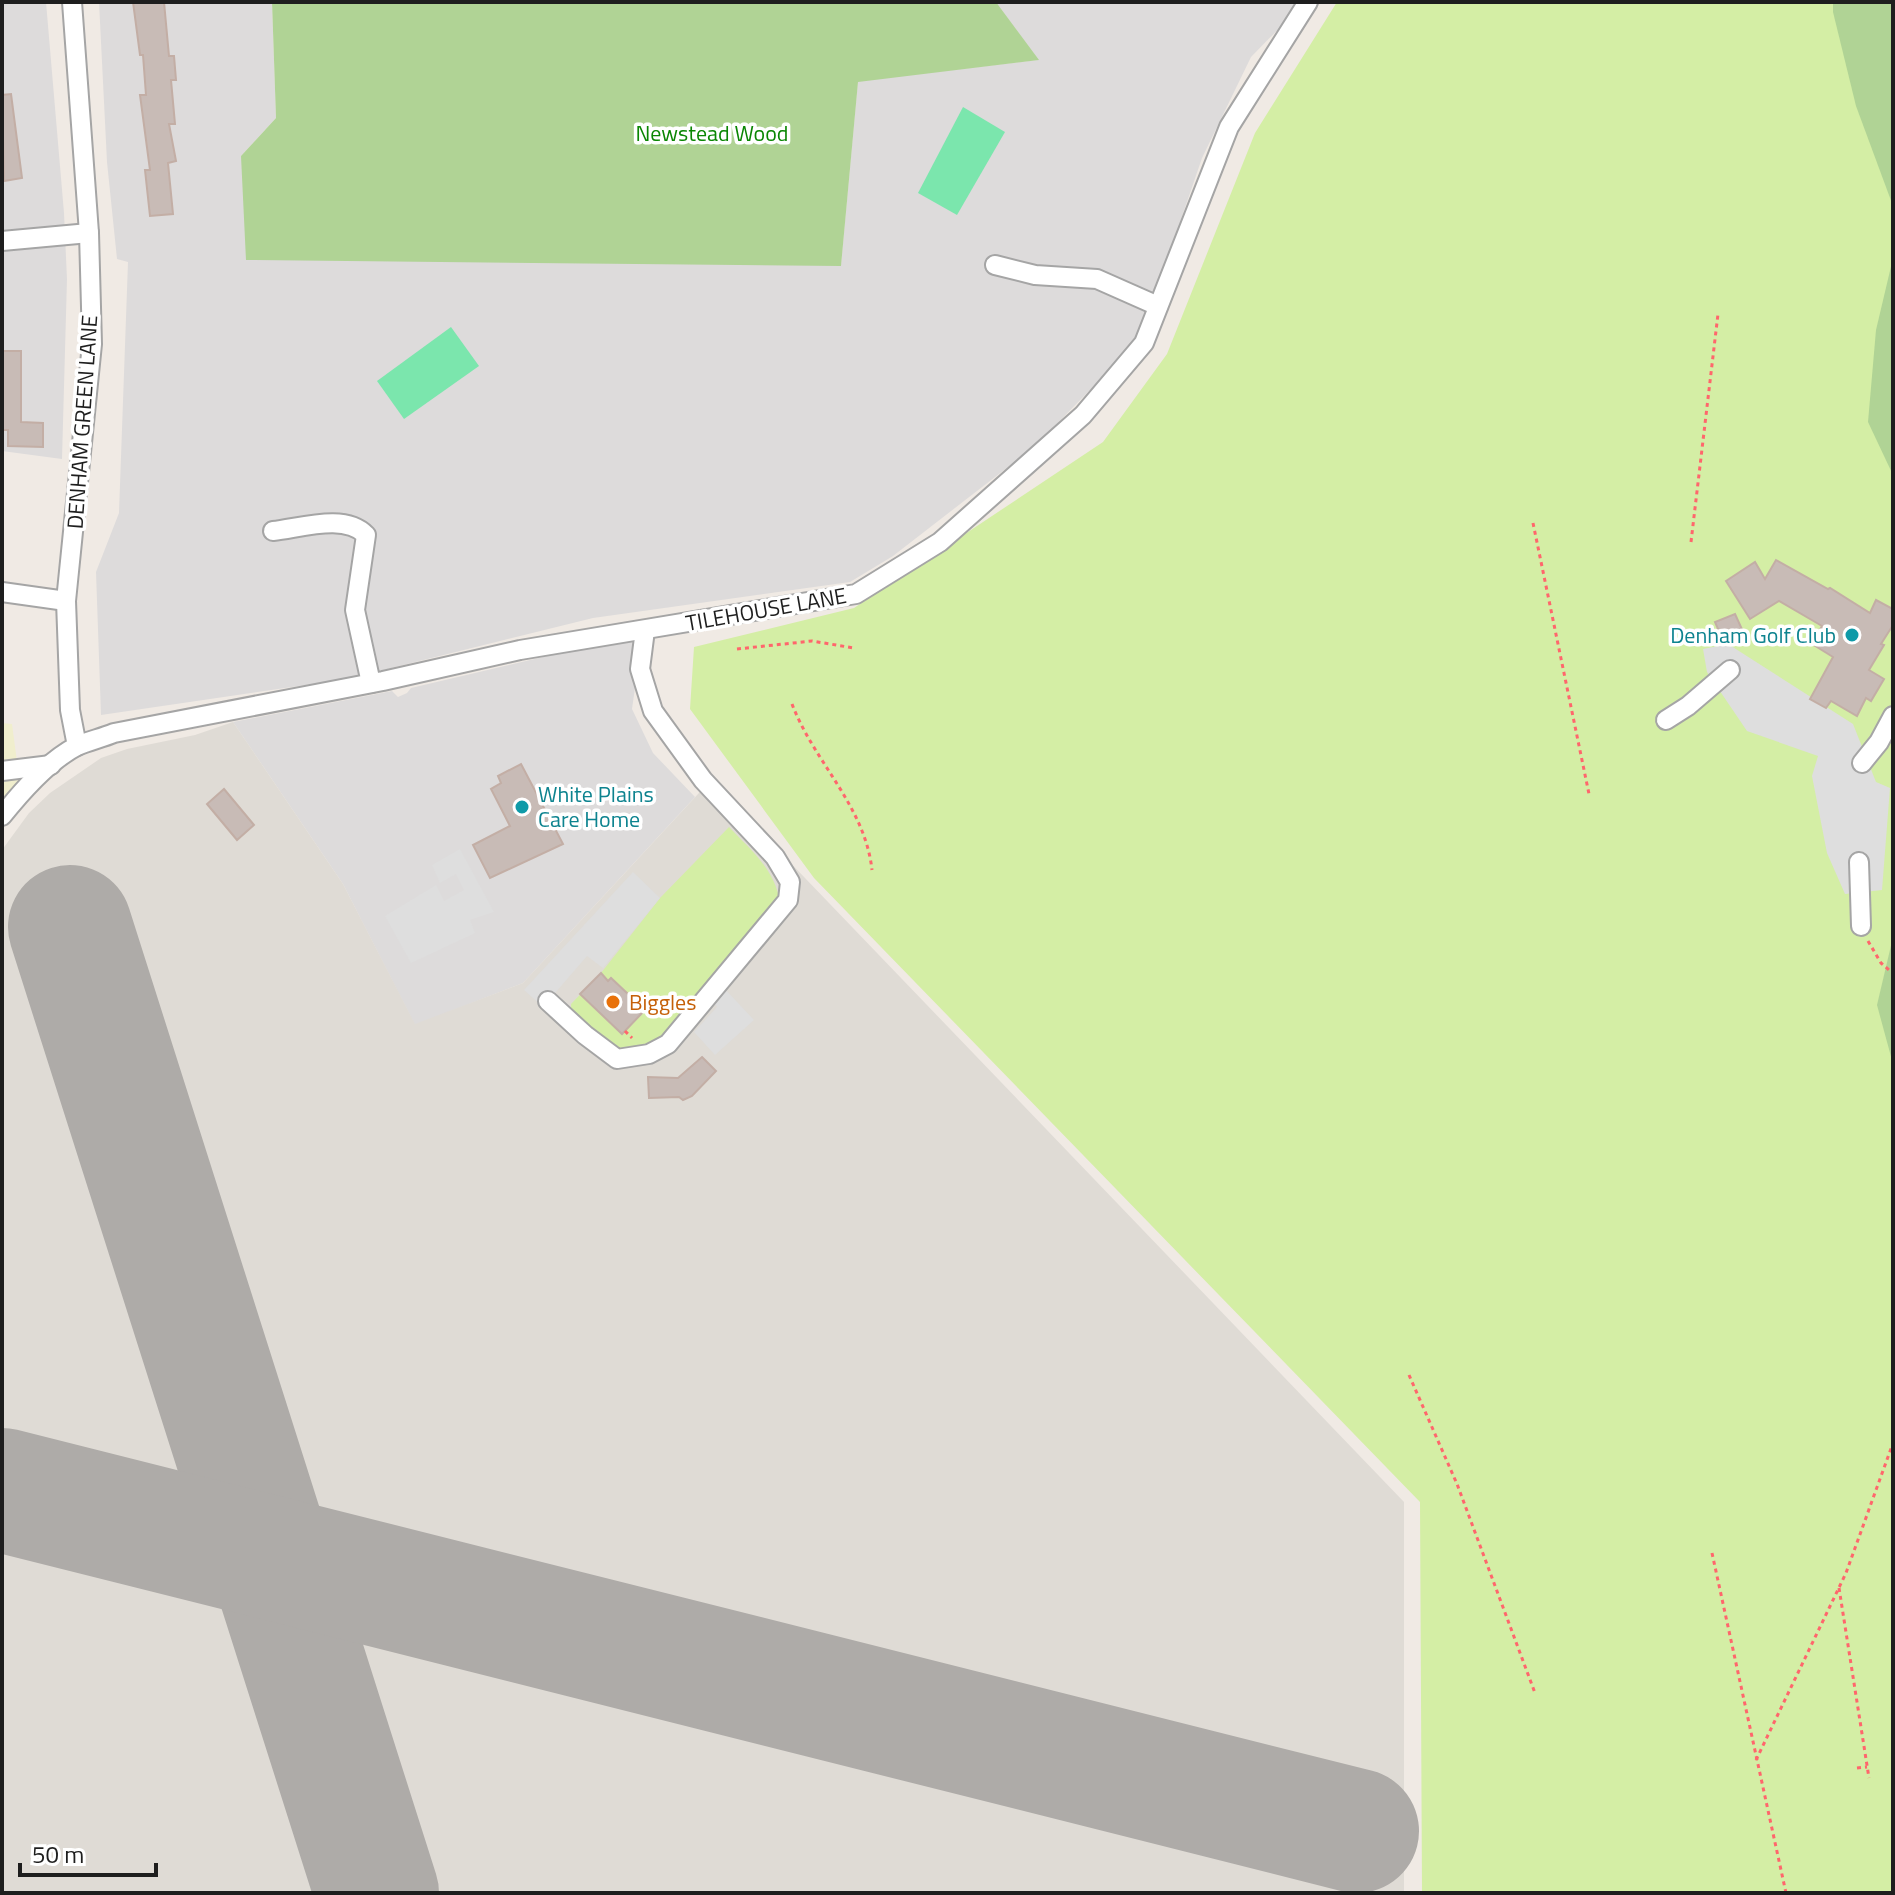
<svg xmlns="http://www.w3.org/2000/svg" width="1895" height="1895" viewBox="0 0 1895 1895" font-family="'Titillium Web',sans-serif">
  <rect width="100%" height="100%" fill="#f0eae4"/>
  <g fill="#dddbdb">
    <polygon points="2,2 46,2 64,213 67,279 62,459 2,451"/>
    <polygon points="99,2 272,2 276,118 241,156 841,265 858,81 1038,60 996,2 1305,2 1251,57 1202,158 1140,339 1035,446 893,556 850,582 593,618 347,679 101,715 96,572 119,513 128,262 117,259 107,162"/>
    <polygon points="642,639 632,709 653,753 695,797 523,983 415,1025 343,884 233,722 392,691 398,697 407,693 411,688 611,641"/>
  </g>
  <polygon fill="#dfdbd5" points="233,722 343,884 415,1024 523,983 711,780 1404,1502 1404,1893 2,1893 2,850 29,813 50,793 101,758 127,749 195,735"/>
  <polygon fill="#f0eecd" points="2,723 12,724 20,784 2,810"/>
  <g fill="#d4eea5">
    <polygon points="1337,2 1893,2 1893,1893 1422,1893 1420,1502 814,878 690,709 694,647 854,608 1103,442 1167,354 1255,133"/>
    <path d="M 729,827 C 751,850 775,870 780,902 L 661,1043 L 623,1053 L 571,1014 L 571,1004 L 601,973 L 660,898 Z"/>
  </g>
  <g fill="#b0d395">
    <polygon points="272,2 996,2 1039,60 858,82 841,266 246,260 241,156 276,118"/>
    <polygon points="1833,2 1893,2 1893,206 1856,106 1833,12"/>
    <polygon points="1893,258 1893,475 1868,422 1876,330"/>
    <polygon points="1893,937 1893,1064 1877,1005"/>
  </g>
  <g fill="#7be6ad">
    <polygon points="963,107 1005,132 957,215 918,193"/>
    <polygon points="451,327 479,366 404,419 377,381"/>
  </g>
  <g fill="#dedede">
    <polygon points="1728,644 1853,724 1876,782 1890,788 1882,890 1845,894 1827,853 1812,776 1818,756 1747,731 1707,672 1703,649"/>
    <polygon points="460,849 494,912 470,920 475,933 411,963 385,916 436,885 444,901 464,890 456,874 440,883 432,865"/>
    <polygon points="633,872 660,898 603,968 587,956 543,1007 524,990"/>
    <polygon points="724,988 754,1020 715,1055 694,1032 717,1007 712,1001"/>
  </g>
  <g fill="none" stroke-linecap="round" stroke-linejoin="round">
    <g stroke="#aeaba8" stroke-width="124">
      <polyline points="70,927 377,1893"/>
      <polyline points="2,1490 1357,1831"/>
    </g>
  </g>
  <g fill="#c8bbb6" stroke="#c3aea5" stroke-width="2">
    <polygon points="133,2 164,2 169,56 174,56 176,80 171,80 175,124 169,124 176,161 168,163 173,214 150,216 145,170 150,170 140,95 146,95 143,55 140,55"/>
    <polygon points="11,94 22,178 4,181 2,95"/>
    <polygon points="2,351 21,351 21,422 43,423 43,447 8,446 8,430 2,430"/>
    <polygon points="1776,560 1828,589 1830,588 1870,613 1876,600 1893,609 1893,625 1881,644 1884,645 1869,670 1884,679 1871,701 1866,698 1857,716 1831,701 1826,708 1810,699 1833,657 1812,644 1822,626 1779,601 1750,619 1726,581 1755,562 1765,579"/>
    <polygon points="1735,614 1745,636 1731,642 1727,633 1721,636 1715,622"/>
    <polygon points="521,764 563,844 490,878 473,845 510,826 491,789 501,783 498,776"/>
    <polygon points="224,789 254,825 237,840 207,804"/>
    <polygon points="601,973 608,981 611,978 645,1010 622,1034 580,994"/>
    <polygon points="702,1057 716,1071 692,1096 683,1100 679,1097 649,1098 648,1077 678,1078"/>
  </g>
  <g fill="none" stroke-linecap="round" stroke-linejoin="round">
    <g stroke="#a5a5a5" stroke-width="22">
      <g id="minor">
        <polyline points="72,2 89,233 92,344 66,601 70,710 77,746"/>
        <polyline points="2,241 89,233"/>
        <polyline points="995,265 1035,275 1097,279 1158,306"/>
        <path d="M 273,531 C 301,528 345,513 366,535 L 355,610 L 371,683"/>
        <polyline points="2,592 66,601"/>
        <polyline points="1666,720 1688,706 1730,670"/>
        <polyline points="1862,763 1879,742 1893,716"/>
        <polyline points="2,771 51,765"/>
        <path d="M 2,816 C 22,791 48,761 77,746 C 88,741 102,738 114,733 L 383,681 L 520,650 L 856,594 L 940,542 L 1083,415 L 1144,343 L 1229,127 L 1308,2"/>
        <polyline points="1859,862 1861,926"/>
        <polyline points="548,1001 585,1035 617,1059 649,1054 668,1044 788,900 790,882 775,857 703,780 653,711 640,669 645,630"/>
      </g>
    </g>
    <g stroke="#ff666c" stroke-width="3" stroke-dasharray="4 4" stroke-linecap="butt">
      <polyline points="1533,523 1589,794"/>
      <polyline points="1691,542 1718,314"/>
      <polyline points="737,649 812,641 854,648"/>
      <path d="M 792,704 C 814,762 865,806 872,870"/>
      <polyline points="1868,941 1881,963 1889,970"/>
      <polyline points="625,1031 632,1038"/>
      <polyline points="1409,1375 1457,1484 1535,1693"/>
      <polyline points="1712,1553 1786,1893"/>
      <polyline points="1839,1588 1869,1778"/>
      <polyline points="1756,1760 1846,1573 1893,1443"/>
      <polyline points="1857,1768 1867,1767"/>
    </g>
    <use href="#minor" stroke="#fff" stroke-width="18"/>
  </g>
  <g fill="#0f9aa8" stroke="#fff" stroke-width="3">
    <circle cx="1852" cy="635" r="8"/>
    <circle cx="522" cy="807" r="8"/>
  </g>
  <circle fill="#e8710a" stroke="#fff" stroke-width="3" cx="613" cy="1002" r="8"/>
  <g text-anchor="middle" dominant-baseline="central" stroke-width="7" stroke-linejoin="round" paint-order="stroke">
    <g font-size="22" fill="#0a8603" stroke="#fff">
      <text x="712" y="133">Newstead Wood</text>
    </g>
    <g font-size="22" fill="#1e1e1e" stroke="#fff">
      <text transform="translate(82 422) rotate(-86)">DENHAM GREEN LANE</text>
      <text transform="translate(766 609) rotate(-10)">TILEHOUSE LANE</text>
    </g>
    <g font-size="22" fill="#0d838f" stroke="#fff" text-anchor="end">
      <text x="1836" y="635">Denham Golf Club</text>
      <text x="538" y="794" text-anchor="start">White Plains<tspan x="538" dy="25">Care Home</tspan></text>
    </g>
    <g font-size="22" fill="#c56008" stroke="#fff" text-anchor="start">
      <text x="629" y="1002">Biggles</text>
    </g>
  </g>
  <rect width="1895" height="1895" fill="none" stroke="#1e1e1e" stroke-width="8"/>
  <path d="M20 1863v12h136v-12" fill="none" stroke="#1e1e1e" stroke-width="4"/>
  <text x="32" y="1863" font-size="24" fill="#1e1e1e" stroke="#ffffff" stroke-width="6" paint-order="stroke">50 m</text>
</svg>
